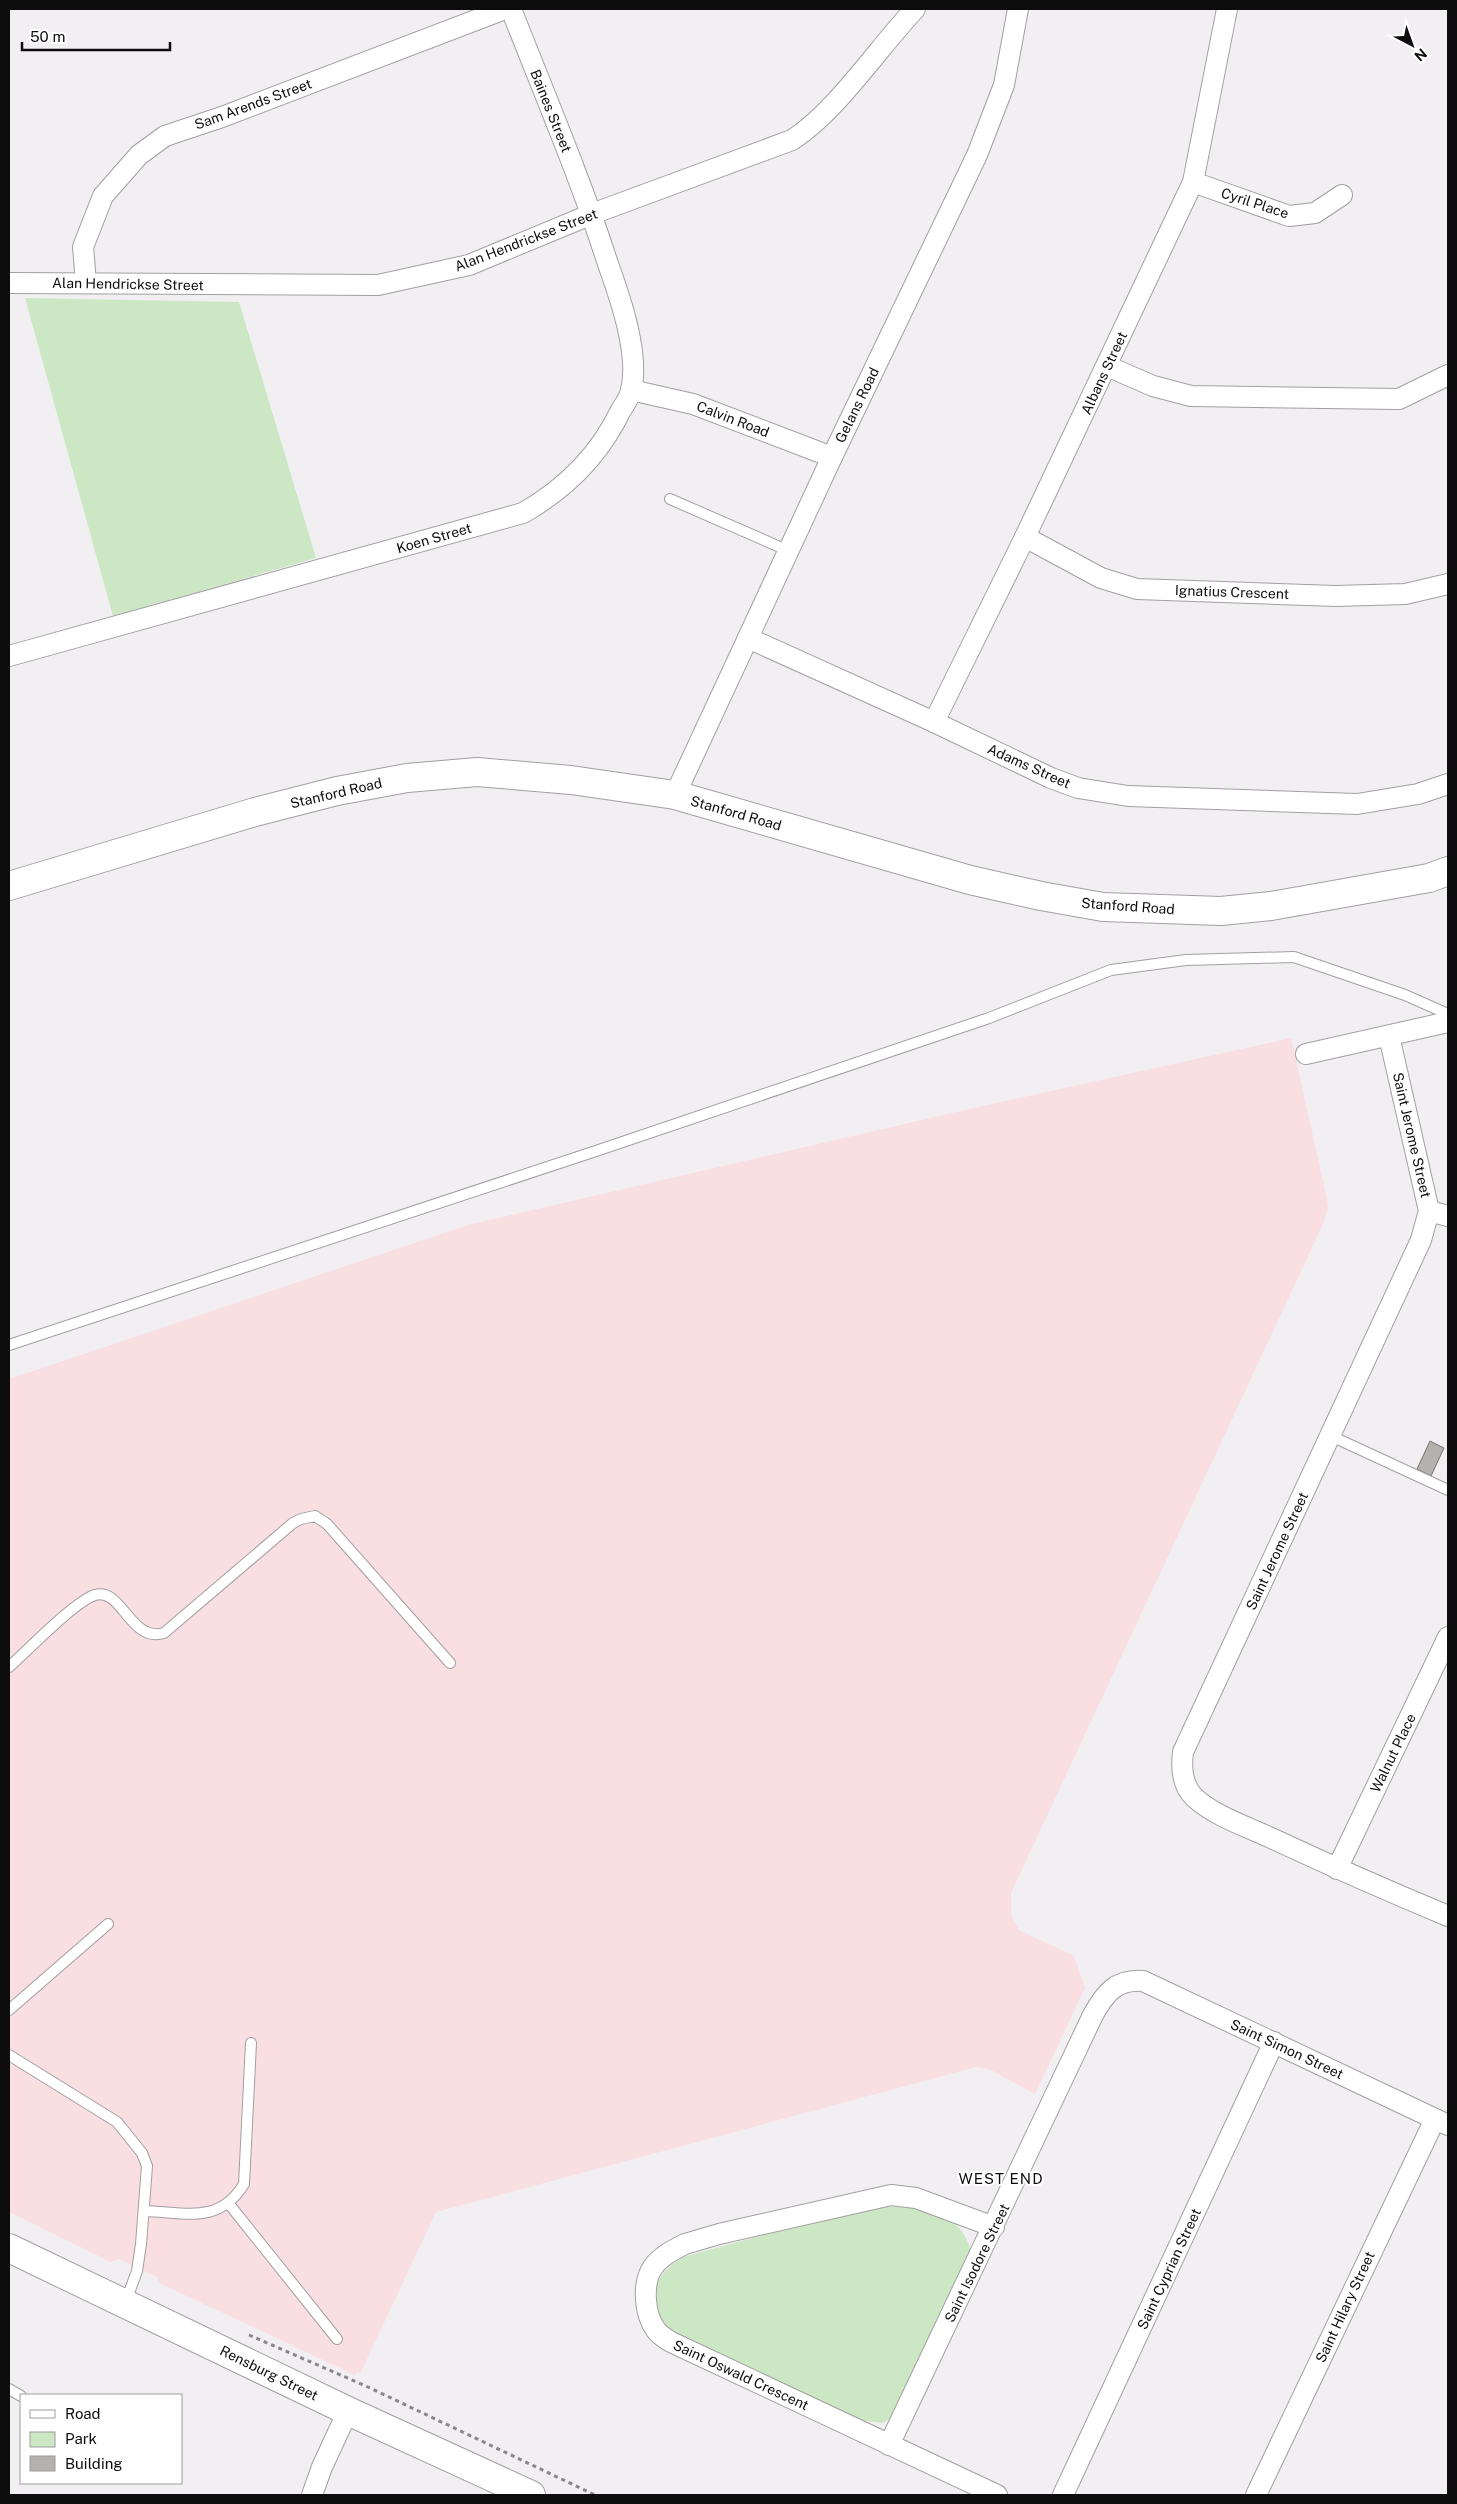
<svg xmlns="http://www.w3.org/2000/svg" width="1457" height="2504" viewBox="0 0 1457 2504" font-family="'Public Sans',sans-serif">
  <rect width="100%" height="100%" fill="#f2eff2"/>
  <polygon fill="#f9dee2" points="1291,1038 1327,1199 1328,1208 1324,1222 1011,1893 1011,1914 1019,1930 1074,1956 1085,1988 1035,2094 989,2069 976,2067 436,2212 360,2374 357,2372 355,2375 159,2283 157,2277 119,2259 111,2262 9,2212 9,1379 468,1225 965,1110"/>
  <g fill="#cce7c3">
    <polygon points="25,298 239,302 316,558 113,616"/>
    <path d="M 908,2206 C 938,2214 964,2219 971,2252 L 892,2417 L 883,2423 L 859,2420 L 669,2330 C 647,2299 651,2277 683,2257 L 867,2207 Z"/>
  </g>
  <polygon fill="#b4b1ae" stroke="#75726f" points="1430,1441 1444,1448 1431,1476 1417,1469"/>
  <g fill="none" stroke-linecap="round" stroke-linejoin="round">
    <g stroke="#a29fa2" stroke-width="12">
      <g id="lane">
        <polyline points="670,499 789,551"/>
        <polyline points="9,1345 596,1151 989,1018 1111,970 1186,960 1294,957 1405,995 1448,1014"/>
        <polyline points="1331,1436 1448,1490"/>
        <path d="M 9,1667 C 27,1651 75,1601 95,1595 C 122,1587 130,1643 164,1633 L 293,1523 L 301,1519 L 315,1516 L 327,1524 L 450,1663"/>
        <polyline points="9,2010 108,1924"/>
        <polyline points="9,2055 117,2122 142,2153 147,2166 141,2244 137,2271 125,2304"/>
        <polyline points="229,2204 337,2339"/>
        <path d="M 144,2211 C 185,2212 219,2225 244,2184 L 251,2043"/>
        <polyline points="9,2389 21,2396"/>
      </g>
    </g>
    <g stroke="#a29fa2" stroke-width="22">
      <g id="street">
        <polyline points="1193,182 1289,216 1315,213 1342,195"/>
        <polyline points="86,282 83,247 103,196 139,155 165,136 222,117 505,9"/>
        <path d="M 9,283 L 378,285 L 469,265 L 592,214 L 792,140 C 836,112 878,48 915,9"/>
        <polyline points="1107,366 1153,386 1191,396 1399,399 1448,375"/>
        <polyline points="631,390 693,404 832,457"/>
        <polyline points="1025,537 1101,578 1137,589 1336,596 1405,594 1448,584"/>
        <polyline points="748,638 934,722 1051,778 1078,788 1128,796 1357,804 1418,794 1448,784"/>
        <path d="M 9,656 L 523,513 C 565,489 600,454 621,410 C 625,404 630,397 631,390 C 640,355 620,297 608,264 C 580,177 544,93 511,9"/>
        <polyline points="934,722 1025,537 1193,182 1227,9"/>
        <polyline points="675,795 832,457 977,155 1004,85 1018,9"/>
        <path d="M 1389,1036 L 1429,1211 L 1421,1240 L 1183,1752 C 1181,1768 1182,1786 1195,1798 C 1215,1816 1245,1826 1269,1837 C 1329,1865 1388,1891 1448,1916"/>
        <polyline points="1306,1054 1448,1022"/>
        <polyline points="1429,1211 1448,1216"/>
        <polyline points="1337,1869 1448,1637"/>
        <path d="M 994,2227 L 916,2198 L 891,2195 L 719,2234 L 685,2244 C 673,2250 661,2256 653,2267 C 642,2283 644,2314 656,2330 C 659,2335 666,2339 671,2342 L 997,2495"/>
        <path d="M 889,2445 L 1093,2015 C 1105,1993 1116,1979 1143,1981 L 1448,2125"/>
        <polyline points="312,2495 322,2467 348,2411"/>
        <polyline points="1063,2495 1274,2042"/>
        <polyline points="1256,2495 1435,2119"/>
      </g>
    </g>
    <g stroke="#a29fa2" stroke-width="30">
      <g id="secondary">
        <polyline points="9,886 255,812 337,791 407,778 477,772 571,780 675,795 970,880 1041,896 1103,907 1221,911 1271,906 1429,878 1448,871"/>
        <polyline points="9,2248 348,2411 531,2495"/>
      </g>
    </g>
    <polyline stroke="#888688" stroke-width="3" stroke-dasharray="4 4" stroke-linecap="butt" points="249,2335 368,2387 595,2495"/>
    <use href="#lane" stroke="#fff" stroke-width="10"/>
    <use href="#street" stroke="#fff" stroke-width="20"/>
    <use href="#secondary" stroke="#fff" stroke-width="28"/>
  </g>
  <g text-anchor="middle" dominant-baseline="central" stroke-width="4" stroke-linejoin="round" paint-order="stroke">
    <g font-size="14" fill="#0d0c0d" stroke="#fff">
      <text transform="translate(253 104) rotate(-20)">Sam Arends Street</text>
      <text transform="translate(551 111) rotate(68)">Baines Street</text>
      <text transform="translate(1255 203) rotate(18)">Cyril Place</text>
      <text transform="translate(526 240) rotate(-21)">Alan Hendrickse Street</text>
      <text transform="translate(128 284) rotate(1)">Alan Hendrickse Street</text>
      <text transform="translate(1104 373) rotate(-65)">Albans Street</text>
      <text transform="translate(857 405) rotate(-64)">Gelans Road</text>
      <text transform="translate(733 419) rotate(21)">Calvin Road</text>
      <text transform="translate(434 538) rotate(-16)">Koen Street</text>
      <text transform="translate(1232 592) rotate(2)">Ignatius Crescent</text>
      <text transform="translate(1029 766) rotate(24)">Adams Street</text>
      <text transform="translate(336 793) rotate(-13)">Stanford Road</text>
      <text transform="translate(736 813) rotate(16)">Stanford Road</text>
      <text transform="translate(1128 906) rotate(4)">Stanford Road</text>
      <text transform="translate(1412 1135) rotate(77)">Saint Jerome Street</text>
      <text transform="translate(1277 1551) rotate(-65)">Saint Jerome Street</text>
      <text transform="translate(1393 1753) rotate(-64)">Walnut Place</text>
      <text transform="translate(1287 2049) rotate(25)">Saint Simon Street</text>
      <text transform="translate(977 2263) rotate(-64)">Saint Isodore Street</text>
      <text transform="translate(1169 2269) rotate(-65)">Saint Cyprian Street</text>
      <text transform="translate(1345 2307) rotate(-65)">Saint Hilary Street</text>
      <text transform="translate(269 2373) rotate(26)">Rensburg Street</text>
      <text transform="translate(741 2375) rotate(25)">Saint Oswald Crescent</text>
    </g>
    <g font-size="15" letter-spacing="1" fill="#0d0c0d" stroke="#fff">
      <text x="1001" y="2178">WEST END</text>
    </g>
  </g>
  <rect width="1457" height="2504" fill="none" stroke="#0d0c0d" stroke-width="20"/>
  <rect x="20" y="2394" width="162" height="90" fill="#ffffff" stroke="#9e9e9e"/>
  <rect x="30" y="2410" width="25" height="8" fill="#ffffff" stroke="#9e9e9e"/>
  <text x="65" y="2419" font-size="15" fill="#0d0c0d">Road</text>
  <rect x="30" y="2432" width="25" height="15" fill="#cce7c3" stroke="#9e9e9e"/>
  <text x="65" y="2444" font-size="15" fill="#0d0c0d">Park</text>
  <rect x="30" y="2456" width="25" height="15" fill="#b4b1ae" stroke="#9e9e9e"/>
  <text x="65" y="2469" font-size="15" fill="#0d0c0d">Building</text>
  <g transform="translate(1412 45) rotate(139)" stroke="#ffffff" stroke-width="4" paint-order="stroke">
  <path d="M0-4L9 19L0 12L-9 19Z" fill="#0d0c0d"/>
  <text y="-8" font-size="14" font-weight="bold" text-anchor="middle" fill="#0d0c0d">N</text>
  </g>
  <path d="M22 42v8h148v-8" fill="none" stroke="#0d0c0d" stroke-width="2.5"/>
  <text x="30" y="42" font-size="15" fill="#0d0c0d" stroke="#ffffff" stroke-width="4" paint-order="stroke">50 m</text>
</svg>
